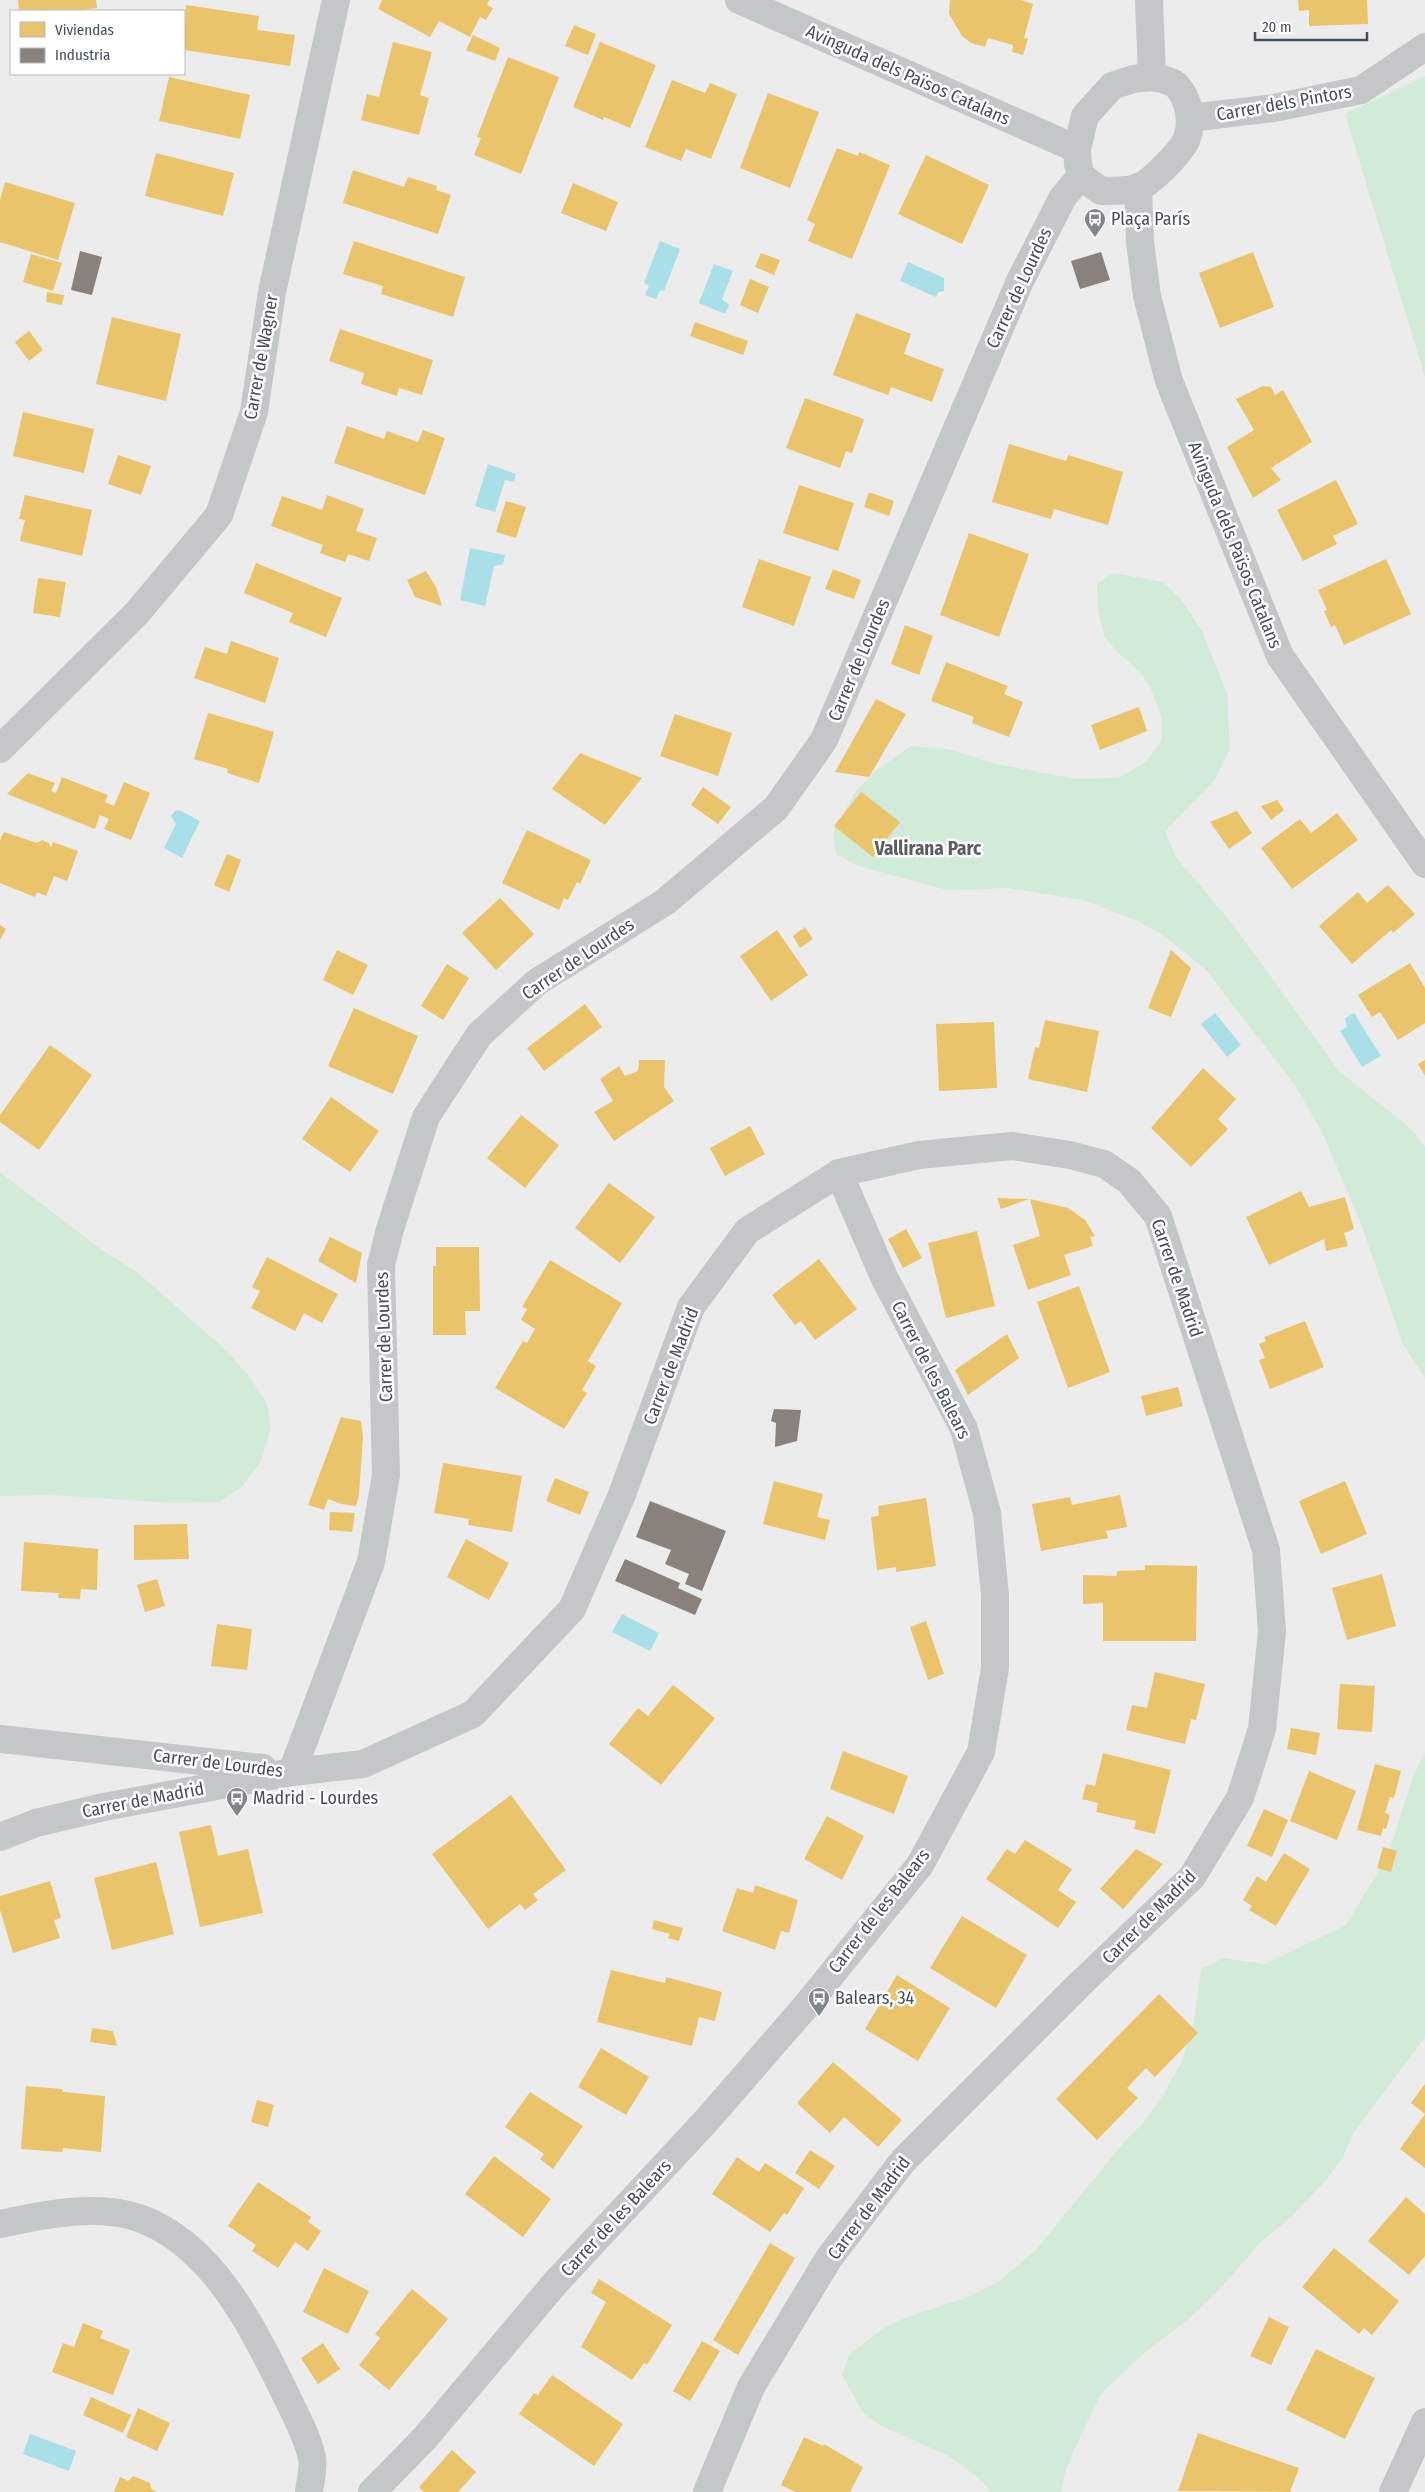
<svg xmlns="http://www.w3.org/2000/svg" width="1425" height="2492" viewBox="0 0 1425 2492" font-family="'Fira Sans Condensed',sans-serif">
  <rect width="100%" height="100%" fill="#edecec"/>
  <g fill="#d2ebd9">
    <polygon points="1425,76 1425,377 1345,114"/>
    <polygon points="1113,573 1163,582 1181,599 1202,631 1227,693 1230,749 1214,781 1165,831 1176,857 1232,923 1339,1071 1409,1127 1425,1147 1425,1379 1402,1342 1361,1224 1322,1132 1294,1084 1206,970 1163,935 1138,921 1083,900 1007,888 947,890 858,866 836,854 833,833 855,792 875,771 911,746 948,749 996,764 1077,779 1119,778 1147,761 1162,739 1161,716 1151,689 1140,672 1118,653 1104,636 1098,608 1097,584"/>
    <polygon points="0,1172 102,1250 137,1272 227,1351 251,1379 267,1403 271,1428 261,1461 242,1487 220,1502 174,1503 52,1495 0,1496"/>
    <polygon points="1425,1752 1425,2037 1353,2134 1343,2157 1328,2178 1290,2218 1260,2243 1219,2290 1190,2318 1144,2353 1101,2394 1075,2448 1065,2473 1061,2492 991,2492 980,2479 947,2455 881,2426 863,2413 842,2375 849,2355 882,2329 902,2319 965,2298 999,2281 1035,2251 1124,2142 1143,2123 1164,2093 1181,2063 1188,2043 1194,2021 1201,1969 1223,1958 1264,1964 1346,1925 1388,1855 1413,1777"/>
  </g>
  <g fill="#a9dfe6">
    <polygon points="660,241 680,249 664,291 660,290 656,299 645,295 649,286 644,283"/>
    <polygon points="908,262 944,278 944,291 938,292 936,297 900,281"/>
    <polygon points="714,264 733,271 722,299 729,305 725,314 699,303"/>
    <polygon points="488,464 516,474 514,482 505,480 495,512 475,506"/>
    <polygon points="470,548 505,555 503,564 494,566 485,606 460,600"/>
    <polygon points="179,810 200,821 182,858 164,848 176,824 171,816 175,811"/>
    <polygon points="1215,1013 1241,1045 1227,1057 1201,1024"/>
    <polygon points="1354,1013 1381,1056 1362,1067 1340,1031 1347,1027 1345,1018"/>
    <polygon points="622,1614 659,1633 650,1651 612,1632"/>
    <polygon points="30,2434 76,2451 69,2471 23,2454"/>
  </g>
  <g fill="#e9c46a">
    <polygon points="18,0 96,0 97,8 69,11 19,11"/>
    <polygon points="382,0 489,0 487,5 493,8 486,20 480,17 470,37 439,21 430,37 378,9"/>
    <polygon points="950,0 1021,0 1033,4 1024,38 1028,39 1023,55 1012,52 1013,45 988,38 985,47 971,43 962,36 949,14"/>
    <polygon points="1298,0 1367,0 1368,24 1309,26 1309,10 1299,11"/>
    <polygon points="186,5 259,16 257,30 295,35 290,66 184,50"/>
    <polygon points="574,25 596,34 588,55 565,46"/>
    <polygon points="473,35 500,48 495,61 466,50"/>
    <polygon points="393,42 432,52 420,95 429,98 419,135 361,120 367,94 379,97"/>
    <polygon points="600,42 656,65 630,128 604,117 603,120 573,107"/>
    <polygon points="508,57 559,77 521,174 474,155 481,138 477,137"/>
    <polygon points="169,77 250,95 240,139 159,121"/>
    <polygon points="672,80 705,93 710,83 737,94 711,159 686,149 681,161 645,147"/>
    <polygon points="768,93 819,112 790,188 740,168"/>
    <polygon points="837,148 858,156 859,152 890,165 852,259 808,241 815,224 807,220"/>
    <polygon points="156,153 234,173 223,216 145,196"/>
    <polygon points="926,155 989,185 962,244 898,214"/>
    <polygon points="353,170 404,187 408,177 437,186 436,190 451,195 438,234 343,203"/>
    <polygon points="5,182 75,203 58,260 0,242 0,200"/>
    <polygon points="573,183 618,202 606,231 561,213"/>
    <polygon points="354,241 465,277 453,317 381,294 383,286 343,274"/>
    <polygon points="1253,252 1274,307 1220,328 1199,273"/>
    <polygon points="761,253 780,260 774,275 755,267"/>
    <polygon points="31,254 62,263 53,291 23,282"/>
    <polygon points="750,279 769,287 758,313 740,305"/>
    <polygon points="47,292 64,295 62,305 46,302"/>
    <polygon points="856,313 911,334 904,354 944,369 932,402 891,387 888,395 833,375"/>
    <polygon points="112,317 181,334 166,401 96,384"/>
    <polygon points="695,322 748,341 743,355 690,336"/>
    <polygon points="340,329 433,360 422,395 399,388 397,396 361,384 364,373 329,361"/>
    <polygon points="29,331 43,350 29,361 15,342"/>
    <polygon points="1263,386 1271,387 1275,395 1283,390 1312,442 1271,468 1281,480 1253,498 1227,447 1254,430 1236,399"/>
    <polygon points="805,398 864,419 852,453 846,451 840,468 786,448"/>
    <polygon points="23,412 94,429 84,473 13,456"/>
    <polygon points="347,426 384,439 387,431 418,442 423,430 445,438 425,495 334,463"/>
    <polygon points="1009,444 1066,461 1068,455 1123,472 1108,525 1054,509 1051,519 992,502"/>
    <polygon points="118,455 151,466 141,495 108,484"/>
    <polygon points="1336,480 1358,524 1333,536 1337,544 1303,561 1277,510"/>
    <polygon points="799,485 854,503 838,551 783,533"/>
    <polygon points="869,492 894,501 889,516 864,507"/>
    <polygon points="25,495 92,510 82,556 20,541 25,520 19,519"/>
    <polygon points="327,495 364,509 356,531 377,538 369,561 348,554 345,562 320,553 323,545 271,526 282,496 322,510"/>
    <polygon points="506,501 526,507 516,538 496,532"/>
    <polygon points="969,533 1029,554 999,637 940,615"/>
    <polygon points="759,559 811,577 794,626 742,607"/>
    <polygon points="1386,559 1411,614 1344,645 1335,625 1331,627 1324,611 1327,610 1318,590"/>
    <polygon points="256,563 342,598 326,637 289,622 293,613 244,593"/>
    <polygon points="833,569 861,580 854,599 825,589"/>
    <polygon points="426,571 436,587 442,606 415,597 407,580"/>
    <polygon points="38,578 66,582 60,617 33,613"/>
    <polygon points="905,625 933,636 919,675 891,664"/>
    <polygon points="231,641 279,658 265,703 194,678 205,647 227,654"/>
    <polygon points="946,662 1008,686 1004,694 1023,702 1009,737 972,723 974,717 931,701"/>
    <polygon points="876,699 906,714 869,777 835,772"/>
    <polygon points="1139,707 1147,731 1100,750 1091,725"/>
    <polygon points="208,713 274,732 259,783 227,773 228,769 194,759"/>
    <polygon points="675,714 732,733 718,776 660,756"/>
    <polygon points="580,753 642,778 605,825 552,789"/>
    <polygon points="28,773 55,783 51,791 56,793 62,777 72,781 108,795 105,802 114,806 124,782 150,793 131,840 104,829 109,819 100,815 95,829 7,794"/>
    <polygon points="703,787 731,807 718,824 691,805"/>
    <polygon points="861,792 900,822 873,857 834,826"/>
    <polygon points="1277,800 1284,810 1271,820 1261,806"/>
    <polygon points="1237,811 1252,833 1229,849 1210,822"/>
    <polygon points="1337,813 1358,840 1292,889 1261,848 1300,819 1311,833"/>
    <polygon points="527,830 591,860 580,884 577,882 568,900 564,898 559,910 502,883"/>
    <polygon points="4,832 37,843 42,840 49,843 51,848 53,842 78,851 67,881 54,876 46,896 37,892 35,897 0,883 0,841"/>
    <polygon points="227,854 241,860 229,892 214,885"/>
    <polygon points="1388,885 1415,914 1393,933 1391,930 1352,964 1319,926 1358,892 1367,903"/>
    <polygon points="500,898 534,934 496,970 462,933"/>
    <polygon points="0,925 6,929 0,940"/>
    <polygon points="805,927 813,939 800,948 793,936"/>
    <polygon points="777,930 808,975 771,1001 740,956"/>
    <polygon points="337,950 368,965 353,995 323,980"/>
    <polygon points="1171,950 1191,968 1171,1017 1148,1008"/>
    <polygon points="1410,963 1425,988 1425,1023 1398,1040 1380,1012 1372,1017 1358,995"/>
    <polygon points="447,964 469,978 443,1020 421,1006"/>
    <polygon points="585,1004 602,1027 544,1071 527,1048"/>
    <polygon points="354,1008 418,1036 393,1094 328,1066"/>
    <polygon points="1045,1020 1099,1031 1087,1092 1028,1079 1035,1047 1039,1048"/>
    <polygon points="994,1022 997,1088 939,1091 936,1024"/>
    <polygon points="50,1045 92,1075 39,1150 0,1122 0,1115"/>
    <polygon points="639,1060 665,1060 664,1087 674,1101 614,1141 594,1112 613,1101 600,1079 619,1066 625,1076 638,1071"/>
    <polygon points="1425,1060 1425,1076 1418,1064"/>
    <polygon points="1203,1068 1236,1099 1218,1119 1228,1129 1191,1167 1151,1128"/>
    <polygon points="331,1097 379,1131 350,1172 302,1139"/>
    <polygon points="521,1115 559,1145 525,1188 487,1158"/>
    <polygon points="750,1126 765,1154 725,1176 710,1148"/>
    <polygon points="609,1183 655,1217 620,1263 575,1228"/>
    <polygon points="1301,1191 1309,1207 1345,1197 1354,1229 1344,1233 1348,1246 1326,1251 1324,1239 1269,1265 1246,1217"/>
    <polygon points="997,1198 1029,1199 1001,1209"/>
    <polygon points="1030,1199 1068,1208 1085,1220 1095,1236 1090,1237 1093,1246 1064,1255 1071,1275 1028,1290 1013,1245 1040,1236"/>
    <polygon points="906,1229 922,1258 903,1268 888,1239"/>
    <polygon points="977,1231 995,1306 946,1318 928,1243"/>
    <polygon points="330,1237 362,1253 356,1283 318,1261"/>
    <polygon points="436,1247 479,1247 480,1311 465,1311 466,1335 433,1335 433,1266 436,1266"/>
    <polygon points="267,1257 338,1294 322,1323 304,1313 295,1331 251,1308 260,1291 252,1287"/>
    <polygon points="819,1259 857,1309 815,1340 801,1321 795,1325 772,1295"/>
    <polygon points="550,1260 622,1303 588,1361 596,1366 582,1390 587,1393 564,1429 495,1388 523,1341 527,1343 535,1329 521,1320 527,1309 522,1307"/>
    <polygon points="1079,1286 1110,1372 1068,1388 1037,1302"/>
    <polygon points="1305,1321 1324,1367 1270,1389 1259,1360 1265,1358 1259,1344 1266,1341 1264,1337"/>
    <polygon points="1007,1334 1019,1358 968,1395 955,1370"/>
    <polygon points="1178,1387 1183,1406 1146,1416 1141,1396"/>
    <polygon points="341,1417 361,1421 363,1437 359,1494 356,1506 341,1504 328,1499 324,1510 308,1505"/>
    <polygon points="443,1463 522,1476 512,1532 468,1525 469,1519 434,1513"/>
    <polygon points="555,1478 589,1492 580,1515 546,1501"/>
    <polygon points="774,1481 823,1494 817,1517 830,1520 825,1540 763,1524"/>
    <polygon points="1345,1481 1367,1534 1321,1554 1299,1501"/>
    <polygon points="1120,1495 1127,1527 1106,1531 1108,1538 1041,1551 1032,1504 1070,1497 1072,1505"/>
    <polygon points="926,1498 936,1566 896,1572 896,1567 877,1570 871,1517 879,1516 878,1506"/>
    <polygon points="330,1512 355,1513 352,1532 329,1530"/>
    <polygon points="187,1524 189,1559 134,1560 134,1525"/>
    <polygon points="466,1539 509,1563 489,1600 447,1577"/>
    <polygon points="24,1542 98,1549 97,1590 81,1589 80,1599 58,1598 59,1593 21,1591"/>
    <polygon points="1145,1565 1197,1566 1196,1641 1103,1641 1103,1603 1083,1604 1083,1575 1117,1576 1117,1571 1145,1570"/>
    <polygon points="1382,1574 1396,1626 1347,1640 1332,1588"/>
    <polygon points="157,1579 165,1606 145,1612 137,1585"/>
    <polygon points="926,1621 944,1674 928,1680 910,1627"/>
    <polygon points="217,1624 252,1629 247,1670 211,1666"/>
    <polygon points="1155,1672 1205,1684 1196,1720 1191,1719 1185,1744 1126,1730 1132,1705 1147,1708"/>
    <polygon points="1340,1684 1375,1686 1372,1732 1337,1729"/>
    <polygon points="673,1685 715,1718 661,1785 609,1744 638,1708 648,1716"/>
    <polygon points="1291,1728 1320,1733 1316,1755 1287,1749"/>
    <polygon points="843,1751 908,1776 894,1814 830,1789"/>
    <polygon points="1103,1753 1171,1770 1155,1834 1134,1829 1136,1821 1096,1812 1098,1803 1082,1799 1086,1784 1095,1786"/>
    <polygon points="1375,1764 1401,1771 1394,1798 1390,1797 1385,1813 1390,1815 1386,1829 1383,1828 1381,1836 1357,1830"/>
    <polygon points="1309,1771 1356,1791 1337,1840 1290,1821"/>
    <polygon points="511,1795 566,1870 533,1894 538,1900 525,1910 520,1904 488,1929 432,1854"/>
    <polygon points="1264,1809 1288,1820 1272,1857 1247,1846"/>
    <polygon points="827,1816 864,1836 842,1880 804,1859"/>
    <polygon points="211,1825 218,1856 248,1849 263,1913 200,1927 179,1832"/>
    <polygon points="1025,1840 1072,1869 1058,1890 1076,1902 1058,1928 986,1879 1007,1849 1015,1854"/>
    <polygon points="1383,1847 1397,1851 1391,1872 1377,1868"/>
    <polygon points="1136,1849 1163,1864 1123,1909 1100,1889"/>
    <polygon points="1284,1853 1310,1869 1276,1926 1249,1910 1252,1906 1243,1900 1257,1876 1266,1882"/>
    <polygon points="156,1862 174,1934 112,1950 94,1878"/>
    <polygon points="50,1881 61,1918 54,1920 60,1938 13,1953 0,1910 0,1896"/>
    <polygon points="755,1885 798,1900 789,1933 781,1931 775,1950 722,1931 737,1888 753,1893"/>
    <polygon points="962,1916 1027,1955 996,2008 930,1968"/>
    <polygon points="654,1920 683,1928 679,1941 668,1938 670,1934 652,1929"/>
    <polygon points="611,1970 665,1983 666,1977 722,1992 715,2021 699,2017 692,2046 597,2022"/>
    <polygon points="897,1975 950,2008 918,2061 865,2029"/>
    <polygon points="1159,1994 1198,2033 1155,2077 1146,2068 1127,2088 1138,2098 1097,2140 1056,2099"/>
    <polygon points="92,2028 113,2031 117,2046 90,2042"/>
    <polygon points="601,2048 649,2077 626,2115 578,2087"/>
    <polygon points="833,2062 902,2120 878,2147 844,2117 830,2133 797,2103"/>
    <polygon points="1425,2084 1425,2114 1411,2103"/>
    <polygon points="26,2086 62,2089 63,2092 105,2096 101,2152 63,2148 62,2152 21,2149"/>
    <polygon points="530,2092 583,2126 553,2169 540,2159 544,2154 505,2127"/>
    <polygon points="257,2100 274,2105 268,2127 251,2122"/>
    <polygon points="1425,2114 1425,2168 1400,2149"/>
    <polygon points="810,2150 835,2166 819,2189 795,2173"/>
    <polygon points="494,2156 551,2199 523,2237 465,2194"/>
    <polygon points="737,2157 759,2172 765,2163 804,2188 787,2215 784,2213 770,2232 712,2194"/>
    <polygon points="258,2182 311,2217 308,2222 321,2231 308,2251 295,2242 278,2268 252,2251 256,2245 228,2226"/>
    <polygon points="1406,2197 1425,2214 1425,2256 1409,2275 1368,2241"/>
    <polygon points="770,2243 795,2258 738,2355 713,2340"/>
    <polygon points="1334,2248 1399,2301 1372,2335 1364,2328 1359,2334 1302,2287"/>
    <polygon points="324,2268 369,2291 348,2334 303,2312"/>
    <polygon points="599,2279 672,2325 647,2365 644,2363 632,2380 581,2347 606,2302 591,2293"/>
    <polygon points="412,2289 448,2319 389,2390 359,2365 380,2338 375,2334"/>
    <polygon points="1269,2317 1289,2327 1271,2365 1250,2356"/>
    <polygon points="83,2323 103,2331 100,2338 130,2350 113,2395 52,2372 63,2343 74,2347"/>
    <polygon points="702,2341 720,2351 690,2401 673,2391"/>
    <polygon points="323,2343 340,2369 318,2384 301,2358"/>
    <polygon points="1316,2349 1375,2378 1345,2439 1286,2410"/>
    <polygon points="552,2375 623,2424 594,2466 519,2414 534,2393 538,2395"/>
    <polygon points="91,2397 131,2415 123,2433 83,2415"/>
    <polygon points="138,2408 170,2423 157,2451 126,2437"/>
    <polygon points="1198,2433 1299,2468 1290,2492 1178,2491"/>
    <polygon points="804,2437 823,2446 824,2444 863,2467 850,2492 795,2492 781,2485"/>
    <polygon points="452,2450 476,2472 458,2492 424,2492 419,2487"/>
    <polygon points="133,2476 150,2483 151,2489 157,2492 114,2492 120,2477 128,2481"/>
  </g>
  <g fill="#8a817c">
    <polygon points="80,251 102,257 92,295 71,290"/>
    <polygon points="1101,252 1110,280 1080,289 1071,261"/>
    <polygon points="774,1409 801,1410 797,1441 775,1447 776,1423 771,1421"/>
    <polygon points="650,1501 726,1531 702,1591 685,1584 689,1574 665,1564 671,1550 636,1537"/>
    <polygon points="625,1559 680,1583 678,1588 702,1599 695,1615 615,1581"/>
  </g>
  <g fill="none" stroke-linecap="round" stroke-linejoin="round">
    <g stroke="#c4c7c8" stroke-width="28">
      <polyline points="739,0 1077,149"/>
      <polyline points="1149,0 1152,77"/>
      <path d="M 1152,77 C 1161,79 1171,80 1177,86 C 1189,99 1193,122 1187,138 C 1183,150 1152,182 1139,187 C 1128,192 1113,190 1101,191 L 1081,176 L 1078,164 L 1077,149 L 1085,116 L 1112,86 L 1133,79 Z"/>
      <polyline points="1190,118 1274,108 1361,90 1425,47"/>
      <polyline points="1138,187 1140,242 1147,296 1169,381 1280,656 1425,864"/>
      <polyline points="0,749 137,613 219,515 254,412 272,292 336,0"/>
      <polyline points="0,1739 263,1768"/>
      <polyline points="292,1772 371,1562 386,1475 381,1265 390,1229 426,1117 479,1035 537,982 665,902 776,808 824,740 1020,281 1063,197 1081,176"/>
      <polyline points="0,1837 36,1823 104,1807 292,1772 363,1764 473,1714 572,1609 621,1497 691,1307 747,1231 839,1173 919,1155 1012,1146 1070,1155 1104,1164 1129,1181 1158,1216 1266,1550 1272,1631 1262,1729 1240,1798 1192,1877 1079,1985 903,2161 829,2258 751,2387 707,2492"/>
      <path d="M 0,2224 C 42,2215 98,2203 139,2218 C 212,2244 252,2326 284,2391 C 294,2412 307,2435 312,2458 C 314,2468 310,2482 309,2492"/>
      <polyline points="372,2492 424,2439 557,2281 707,2120 806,2006 920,1865 981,1752 995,1668 995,1595 987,1513 964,1429 884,1277 839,1173"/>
      <polyline points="1393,2492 1425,2422"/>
    </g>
  </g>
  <defs>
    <g id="bus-pin" transform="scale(1.125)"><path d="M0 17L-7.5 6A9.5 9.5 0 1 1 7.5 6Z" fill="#80878b" stroke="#fff"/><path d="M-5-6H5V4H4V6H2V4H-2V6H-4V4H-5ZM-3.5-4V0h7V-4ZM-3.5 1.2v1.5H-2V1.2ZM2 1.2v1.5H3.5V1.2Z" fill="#fff"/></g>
  </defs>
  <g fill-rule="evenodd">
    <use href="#bus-pin" x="1095" y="219"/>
    <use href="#bus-pin" x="237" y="1798"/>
    <use href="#bus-pin" x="819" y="1998"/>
  </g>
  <g text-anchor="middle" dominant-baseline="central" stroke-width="5" stroke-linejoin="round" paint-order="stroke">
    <g font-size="18" fill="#455057" stroke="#fff">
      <text transform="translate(908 75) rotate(24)">Avinguda dels Països Catalans</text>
      <text transform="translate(1284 103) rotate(-10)">Carrer dels Pintors</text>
      <text transform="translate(1019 288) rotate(-65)">Carrer de Lourdes</text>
      <text transform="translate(261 357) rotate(-80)">Carrer de Wagner</text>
      <text transform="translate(1235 545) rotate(68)">Avinguda dels Països Catalans</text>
      <text transform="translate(859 660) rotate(-67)">Carrer de Lourdes</text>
      <text transform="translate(578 959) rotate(-34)">Carrer de Lourdes</text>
      <text transform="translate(1177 1278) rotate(71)">Carrer de Madrid</text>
      <text transform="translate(384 1337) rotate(-92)">Carrer de Lourdes</text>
      <text transform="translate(671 1366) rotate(-69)">Carrer de Madrid</text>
      <text transform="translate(931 1370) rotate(63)">Carrer de les Balears</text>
      <text transform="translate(218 1763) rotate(7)">Carrer de Lourdes</text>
      <text transform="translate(143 1800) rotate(-11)">Carrer de Madrid</text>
      <text transform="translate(879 1911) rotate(-52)">Carrer de les Balears</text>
      <text transform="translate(1149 1917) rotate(-45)">Carrer de Madrid</text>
      <text transform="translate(869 2208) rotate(-53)">Carrer de Madrid</text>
      <text transform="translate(616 2218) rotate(-47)">Carrer de les Balears</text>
    </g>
    <g font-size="18" fill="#455057" stroke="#fff" text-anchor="start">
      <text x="1111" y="219">Plaça París</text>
      <text x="253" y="1798">Madrid - Lourdes</text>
      <text x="835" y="1998">Balears, 34</text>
    </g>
    <g font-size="19" font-weight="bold" fill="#595d60" stroke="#fff">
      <text x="928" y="848">Vallirana Parc</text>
    </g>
  </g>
  <rect x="10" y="10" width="175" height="65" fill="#ffffff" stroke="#b5b9bc"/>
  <rect x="20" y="22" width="25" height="15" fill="#e9c46a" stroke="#b5b9bc"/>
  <text x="55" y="35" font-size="15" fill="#455057">Viviendas</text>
  <rect x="20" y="48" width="25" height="15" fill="#8a817c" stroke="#b5b9bc"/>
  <text x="55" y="60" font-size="15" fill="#455057">Industria</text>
  <path d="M1255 32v8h112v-8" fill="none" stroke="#455057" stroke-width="2.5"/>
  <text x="1262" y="32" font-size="15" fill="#455057" stroke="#ffffff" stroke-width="4" paint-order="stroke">20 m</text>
</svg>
